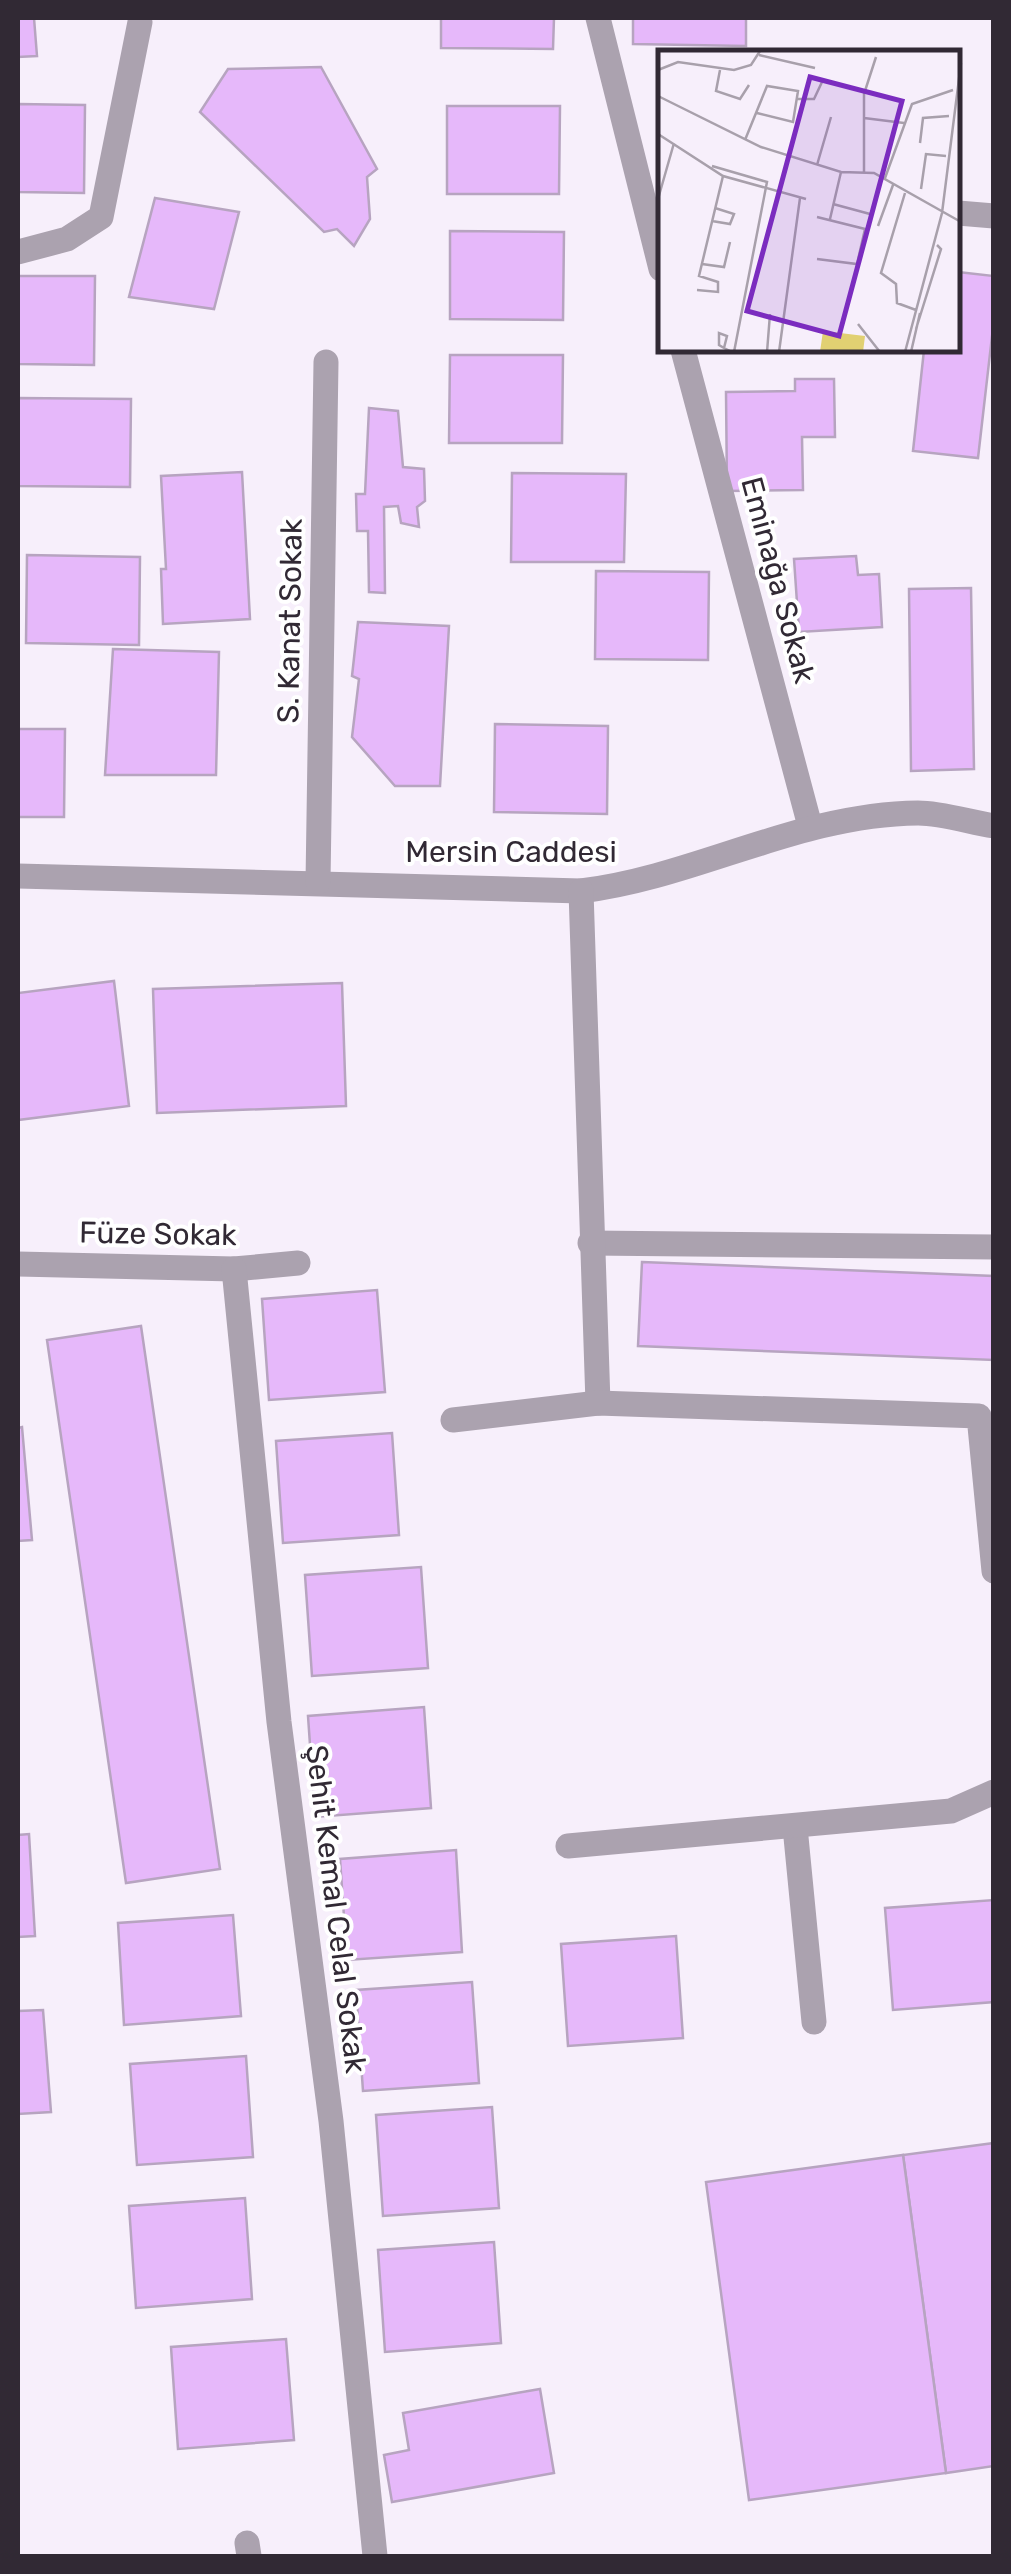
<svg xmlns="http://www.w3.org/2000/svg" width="1011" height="2574" viewBox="0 0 1011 2574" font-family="Rubik,sans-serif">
  <rect width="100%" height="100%" fill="#f7effb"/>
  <g fill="#e6b8fa" stroke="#b7a4c0" stroke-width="2.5">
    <polygon points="18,18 34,18 37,56 18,57"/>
    <polygon points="441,18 554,18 553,49 441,48"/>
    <polygon points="633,18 746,18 746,46 633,44"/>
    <polygon points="321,67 377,169 367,177 370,219 354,246 337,229 324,232 200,112 228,69"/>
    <polygon points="18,104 85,105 84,193 18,192"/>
    <polygon points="447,106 560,106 559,194 447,194"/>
    <polygon points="155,198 239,212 214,309 129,297"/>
    <polygon points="450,231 564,232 563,320 450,319"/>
    <polygon points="958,272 994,276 994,319 978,458 913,451 924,350 958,350"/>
    <polygon points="18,276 95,276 94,365 18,364"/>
    <polygon points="450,355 563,355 562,443 449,443"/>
    <polygon points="795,379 834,379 835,437 802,437 803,490 727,491 726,392 795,391"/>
    <polygon points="18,398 131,399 130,487 18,486"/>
    <polygon points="369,408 398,411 403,467 424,469 425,501 417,507 419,527 401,523 398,506 384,507 385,593 369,592 368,531 357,531 356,494 365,494"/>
    <polygon points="242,472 250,619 163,624 161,569 166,569 161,476"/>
    <polygon points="512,473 626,474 624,562 511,562"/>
    <polygon points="27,555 140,557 139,645 26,643"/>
    <polygon points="856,556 858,575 879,574 882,627 799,632 794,559"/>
    <polygon points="596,571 709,572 708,660 595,659"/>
    <polygon points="971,588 974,769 911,771 909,589"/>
    <polygon points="358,622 449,626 440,786 395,786 352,737 359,679 352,676"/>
    <polygon points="113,649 219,652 216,775 105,775"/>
    <polygon points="495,724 608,726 607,814 494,812"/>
    <polygon points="18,729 65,729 64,817 18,817"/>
    <polygon points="114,981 129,1106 18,1120 18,993"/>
    <polygon points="342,983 346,1106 157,1113 153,989"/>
    <polygon points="642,1262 994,1276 994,1360 638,1346"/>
    <polygon points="377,1290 385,1392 269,1400 262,1299"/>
    <polygon points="141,1326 220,1869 126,1883 47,1340"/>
    <polygon points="22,1427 32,1540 18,1541 18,1428"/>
    <polygon points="392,1433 399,1535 283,1543 276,1441"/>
    <polygon points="421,1567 428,1668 312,1676 305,1575"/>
    <polygon points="424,1707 431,1808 315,1817 308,1716"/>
    <polygon points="29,1834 35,1936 18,1937 18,1835"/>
    <polygon points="456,1850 462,1952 347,1960 340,1859"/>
    <polygon points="994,1900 994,2002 893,2010 885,1908"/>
    <polygon points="233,1915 241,2016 124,2025 118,1923"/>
    <polygon points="676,1936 683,2038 568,2046 561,1944"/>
    <polygon points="472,1982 479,2083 363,2091 356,1990"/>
    <polygon points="43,2010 51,2112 18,2114 18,2011"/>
    <polygon points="246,2056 253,2157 137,2165 130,2064"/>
    <polygon points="492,2107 499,2208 383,2216 376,2115"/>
    <polygon points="994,2143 994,2466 946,2473 903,2155"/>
    <polygon points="903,2155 946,2473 749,2500 706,2182"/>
    <polygon points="245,2198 252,2299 136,2308 129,2206"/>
    <polygon points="494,2242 501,2343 385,2352 378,2250"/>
    <polygon points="286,2339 294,2440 178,2449 171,2347"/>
    <polygon points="540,2389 554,2473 392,2502 384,2455 409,2450 403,2413"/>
  </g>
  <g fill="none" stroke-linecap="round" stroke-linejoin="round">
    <g stroke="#aba2af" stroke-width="25">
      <polyline points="958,213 994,216"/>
      <polyline points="18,252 67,239 101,217 140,22"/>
      <polyline points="590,1243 994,1247"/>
      <polyline points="795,1827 814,2022"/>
      <polyline points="247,2543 249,2556"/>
    </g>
    <g stroke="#aba2af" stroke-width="25">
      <polyline points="598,18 661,269"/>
      <polyline points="683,350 810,826"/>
      <path d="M 18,876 L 581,891 C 696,877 799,814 918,813 C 942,813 969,822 994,826"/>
      <polyline points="318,882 326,362"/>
      <polyline points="581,891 598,1403"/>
      <polyline points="18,1264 234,1269 298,1263"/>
      <polyline points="234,1269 279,1722 331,2121 375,2556"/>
      <polyline points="453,1420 598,1403 979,1416 994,1571"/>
      <polyline points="568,1846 951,1811 994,1792"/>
    </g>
  </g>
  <g text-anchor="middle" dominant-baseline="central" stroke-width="8" stroke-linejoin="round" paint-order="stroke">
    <g font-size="30" fill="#312934" stroke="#fff">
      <text transform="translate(778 580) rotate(75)">Eminağa Sokak</text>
      <text transform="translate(290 621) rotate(-89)">S. Kanat Sokak</text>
      <text x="511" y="852">Mersin Caddesi</text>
      <text transform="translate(158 1234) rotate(1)">Füze Sokak</text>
      <text transform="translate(336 1909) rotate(83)">Şehit Kemal Celal Sokak</text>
    </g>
  </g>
  <g transform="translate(658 50)">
    <rect width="302" height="302" fill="#f7effb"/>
    <path d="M 165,281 L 207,286 L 205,302 L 162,302 Z" fill="#e1d072"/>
    <path fill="none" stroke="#a8a0ab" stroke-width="2.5" d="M 101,5 L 157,18M 0,20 L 20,12 L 76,20 L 93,15 L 102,1M 62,20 L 58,41 L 82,49 L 91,35M 0,46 L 103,97 L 183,122 L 216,123 L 303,172M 139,49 L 156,49 L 164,32M 206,68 L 246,73M 0,84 L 65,126 L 148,149M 87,90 L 109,36 L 140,41 L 135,72 L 99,63M 262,93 L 265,68 L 291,66M 159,115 L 173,67M 54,116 L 109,132 L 76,302M 206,122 L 206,44 L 218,7M 227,128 L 254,54 L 295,40M 263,139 L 268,104 L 288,106M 247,143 L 223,223 L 238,234 L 239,253 L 258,260M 0,149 L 16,93M 175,154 L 212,164M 159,167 L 207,179 L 199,214 L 159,209M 172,169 L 183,122M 54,171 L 72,174 L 76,164 L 57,158M 220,176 L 235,135M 44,214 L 66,217 L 72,192M 39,240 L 60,242 L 60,232 L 41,226 L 65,126M 200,274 L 222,302M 258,279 L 283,199 L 279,195M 66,298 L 69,286 L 61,283 L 61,295 L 66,298 L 74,302M 109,302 L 112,264M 121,302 L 142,148M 247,302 L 284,163 L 303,13M 253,302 L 262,263"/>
    <path fill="#7b2cbf" fill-opacity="0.15" stroke="#7b2cbf" stroke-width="5" d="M 152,27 L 244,51 L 181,286 L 89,261 Z"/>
    <rect width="302" height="302" fill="none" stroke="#312934" stroke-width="5"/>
  </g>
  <rect width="1011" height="2574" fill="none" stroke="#312934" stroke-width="40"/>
</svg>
